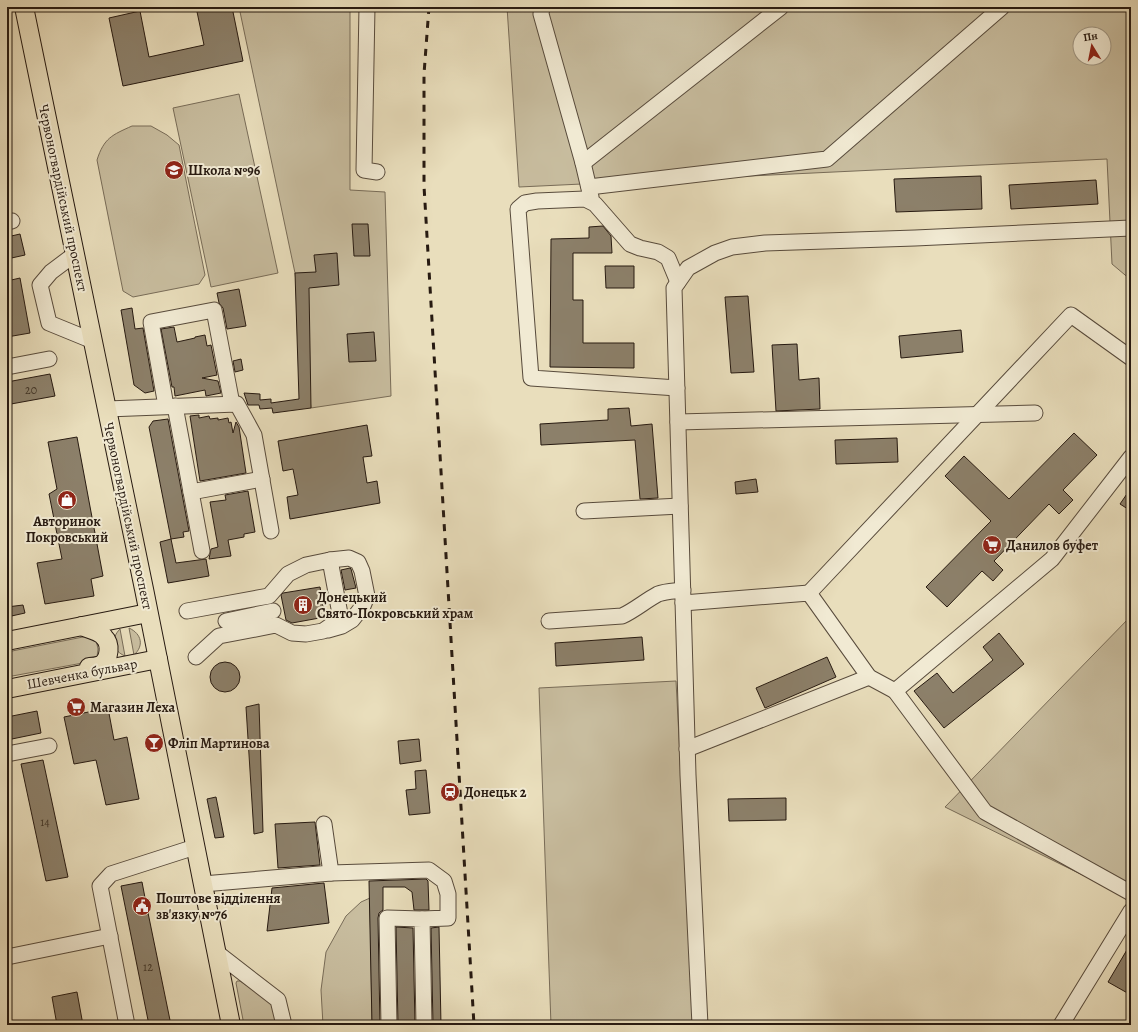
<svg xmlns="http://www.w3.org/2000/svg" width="1138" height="1032" viewBox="0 0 1138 1032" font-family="Alegreya,serif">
  <rect width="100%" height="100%" fill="#e9debc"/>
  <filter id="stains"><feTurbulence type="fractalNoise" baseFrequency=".005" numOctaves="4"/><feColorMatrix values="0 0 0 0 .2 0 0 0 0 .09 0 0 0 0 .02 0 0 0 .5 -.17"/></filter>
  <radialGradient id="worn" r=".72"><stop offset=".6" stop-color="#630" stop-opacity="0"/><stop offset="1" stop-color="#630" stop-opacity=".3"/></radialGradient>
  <g fill="#c8bd9f" stroke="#786c58" fill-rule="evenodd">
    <polygon points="239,7 350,7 350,190 385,192 391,396 311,408 295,273"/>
    <path d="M 507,7 L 1131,7 L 1131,280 L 1112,264 L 1107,159 L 519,187 ZM 1080,34 L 1104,34 L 1104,58 L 1080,58 Z"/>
    <polygon points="239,94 278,273 211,287 173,108"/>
    <path d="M 132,126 L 151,126 L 167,135 L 179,145 L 205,275 L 199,284 L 133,297 L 123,291 L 97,160 C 104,138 112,135 132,126 Z"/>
    <polygon points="1131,616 1131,899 945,807"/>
    <path d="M 129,628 C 142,634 144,646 134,655 Z"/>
    <path d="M 120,629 L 125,656 C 113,651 110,639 120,629 Z"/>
    <polygon points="88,636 96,640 98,649 97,657 88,662 7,677 7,652"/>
    <polygon points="676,681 694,1025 551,1025 539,688"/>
    <polygon points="370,898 372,1025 323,1025 321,990 326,952 346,916 361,902"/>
    <polygon points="237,981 240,981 273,1003 277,1025 244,1025 236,983"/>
  </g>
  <g fill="#8c806a" stroke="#271a11">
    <polygon points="196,7 232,7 243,61 123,86 109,18 140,11 149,57 204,45"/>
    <polygon points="981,176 982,209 896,212 894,179"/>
    <polygon points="1096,180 1098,204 1011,209 1009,185"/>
    <polygon points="352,224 368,224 370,256 354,256"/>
    <polygon points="603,226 611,236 612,253 573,253 573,300 583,300 583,343 634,343 634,368 550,367 551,239 589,238 589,227"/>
    <polygon points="20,234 25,255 7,259 7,237"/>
    <polygon points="337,253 339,285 309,288 311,408 273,413 272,408 260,409 259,405 248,405 244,393 260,394 260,400 271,399 271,403 299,399 295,273 316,272 314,255"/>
    <polygon points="605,266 634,266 634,288 606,288"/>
    <polygon points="20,278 30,333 7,337 7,281"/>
    <polygon points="239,289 246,326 227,329 223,308 219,303 217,293"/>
    <polygon points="748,296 754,372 731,373 725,297"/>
    <polygon points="132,308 135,329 143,328 154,391 145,393 134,385 121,310"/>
    <polygon points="174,327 177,342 195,338 195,337 205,335 207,346 211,345 217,375 202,378 218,381 221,393 206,396 205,390 175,396 174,387 172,387 161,329"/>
    <polygon points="961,330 963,352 901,358 899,336"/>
    <polygon points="374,332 376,361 349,362 347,334"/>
    <polygon points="797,344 799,380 819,378 820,409 776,411 772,345"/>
    <polygon points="241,359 243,370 235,372 233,361"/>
    <polygon points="50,374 55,396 11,404 7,382"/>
    <polygon points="629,408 631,426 652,424 658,498 640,499 635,440 541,445 540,424 608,420 608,409"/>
    <polygon points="199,415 199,418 209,416 210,419 218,418 218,420 228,418 229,423 231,422 233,433 236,422 239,427 246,473 200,481 190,416"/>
    <polygon points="168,419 189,531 183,532 184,537 171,539 149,427 153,421"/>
    <polygon points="367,425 372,456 363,457 367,483 377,481 380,503 290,519 287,497 298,495 293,469 283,471 278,441"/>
    <polygon points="1074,433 1097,455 1063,490 1073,500 1059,514 1049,504 994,561 1003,570 993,581 982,571 947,607 926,587 991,521 945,476 964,456 1009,499"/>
    <polygon points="77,437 103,576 91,579 94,596 45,604 37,563 62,559 49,494 57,489 48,442"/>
    <polygon points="897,438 898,462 836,464 835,440"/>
    <polygon points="756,479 758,492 736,494 735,482"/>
    <polygon points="1131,488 1131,511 1120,504"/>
    <polygon points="248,491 255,532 244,534 244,537 228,540 231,556 209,559 211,549 218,547 210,502 226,500 225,495"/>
    <polygon points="171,539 176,563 206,559 209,576 168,583 160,542"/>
    <polygon points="350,568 351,569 356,588 345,590 341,570"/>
    <polygon points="320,587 325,617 292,623 286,620 281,595 283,593"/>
    <polygon points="23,605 25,613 7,617 7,607"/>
    <polygon points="999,633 1024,664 944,728 914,691 937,673 953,693 993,660 983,647"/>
    <polygon points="642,637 644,660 556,666 555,643"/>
    <polygon points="827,657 836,677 765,708 756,688"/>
    <circle cx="225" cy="677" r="15"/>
    <polygon points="259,704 263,832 254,834 246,707"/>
    <polygon points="108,708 114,740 127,737 139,799 106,805 96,760 74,764 64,717"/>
    <polygon points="37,711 41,733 7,740 7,717"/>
    <polygon points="419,739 421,761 400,764 398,741"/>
    <polygon points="43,760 68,877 46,881 21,764"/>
    <polygon points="426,770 430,813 409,815 406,790 416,789 415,771"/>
    <polygon points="216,797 224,837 215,838 207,799"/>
    <polygon points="786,798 786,820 729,821 728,799"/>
    <polygon points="315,822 320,865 278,868 275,824"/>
    <polygon points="426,879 428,881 429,910 414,910 412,892 405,887 383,887 383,910 379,913 378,918 380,1025 372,1025 369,881"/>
    <polygon points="142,882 146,903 171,1025 149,1025 121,886"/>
    <polygon points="324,883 329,923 267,931 272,888"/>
    <polygon points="396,927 413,928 415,1025 398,1025"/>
    <polygon points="439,927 441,1025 433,1025 431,928"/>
    <polygon points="1131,943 1131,995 1108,982"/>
    <polygon points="77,992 83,1025 57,1025 52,997"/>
  </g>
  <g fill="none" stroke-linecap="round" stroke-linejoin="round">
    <g stroke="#584b3c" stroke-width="17">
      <g id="minor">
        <polyline points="367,7 364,170 377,172"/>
        <polyline points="542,7 541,14 583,163 591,197"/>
        <polyline points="583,163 781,7"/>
        <polyline points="589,187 827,159 1002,7"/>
        <polyline points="7,222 12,221"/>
        <polyline points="75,254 51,272 40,285 49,323 93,341"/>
        <polyline points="7,367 49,359"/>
        <polyline points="677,388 531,378 518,209 525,203 537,201 585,199 595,204 630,244 640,248 658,252 668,258 678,282"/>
        <polyline points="166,406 151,322 214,310 232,404"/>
        <polyline points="175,406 202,551"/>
        <polyline points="107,409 237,404 254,435 271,531"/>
        <polyline points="678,422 1035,413"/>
        <polyline points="191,492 262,479"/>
        <polyline points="584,511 680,506"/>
        <polyline points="809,593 1071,315 1131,358"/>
        <polyline points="683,603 809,593 869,677 895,691 1052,559 1131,457"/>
        <polyline points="187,611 269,596 288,574 306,565 330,560 340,614 336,622 323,631 306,634 292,633 276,625 219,636 196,657"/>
        <polyline points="226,621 273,611"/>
        <path d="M 549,621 L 622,616 C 635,610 645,601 658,594 C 665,591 675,591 683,590"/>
        <polyline points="328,630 342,626 352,620 363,606 367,596 362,571 358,562 349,558 330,560"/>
        <polyline points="895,691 985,812 1131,893"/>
        <polyline points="687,749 869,677"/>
        <polyline points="7,754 49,746"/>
        <polyline points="331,873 429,870 444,881 448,894 448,918 422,919"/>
        <polyline points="203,884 331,873 324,824"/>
        <polyline points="216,952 278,1000 284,1025"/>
        <polyline points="7,957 110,936"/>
        <polyline points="127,1025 100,886 111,874 195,847"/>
        <polyline points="389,1025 387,918 422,919 424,1025"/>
        <polyline points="700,1025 688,775 674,288 688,268 715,253 732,247 765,243 915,238 1131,228"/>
        <polyline points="1061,1025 1131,911"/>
      </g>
    </g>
    <g stroke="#271a11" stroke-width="20">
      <g id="major">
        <polyline points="24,7 144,589 231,1025"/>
        <path d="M 82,626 C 88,629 100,631 104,637 C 111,644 110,659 101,665 C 98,666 93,667 89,667"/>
        <polyline points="7,641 148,613"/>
        <polyline points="7,689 158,659"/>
      </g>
    </g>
    <use href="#minor" stroke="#f1ead3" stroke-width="15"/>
    <use href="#major" stroke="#e9debc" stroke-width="18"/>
    <polyline stroke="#271a11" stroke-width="3" stroke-dasharray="7 7" stroke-linecap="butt" points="429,7 424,74 424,186 474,1025"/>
  </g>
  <defs>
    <g id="school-disc" transform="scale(1)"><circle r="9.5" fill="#8f2418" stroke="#f1ead3"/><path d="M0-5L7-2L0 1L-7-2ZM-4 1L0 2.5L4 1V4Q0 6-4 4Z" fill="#fff"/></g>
    <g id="shop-disc" transform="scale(1)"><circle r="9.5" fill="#8f2418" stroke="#f1ead3"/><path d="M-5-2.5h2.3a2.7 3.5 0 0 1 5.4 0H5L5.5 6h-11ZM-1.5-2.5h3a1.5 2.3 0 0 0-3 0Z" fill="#fff"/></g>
    <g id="supermarket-disc" transform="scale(1)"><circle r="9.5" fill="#8f2418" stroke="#f1ead3"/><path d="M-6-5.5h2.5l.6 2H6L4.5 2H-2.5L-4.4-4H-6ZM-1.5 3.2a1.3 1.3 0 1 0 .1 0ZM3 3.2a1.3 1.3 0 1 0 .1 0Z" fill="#fff"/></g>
    <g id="building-disc" transform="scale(1)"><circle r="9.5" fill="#8f2418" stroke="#f1ead3"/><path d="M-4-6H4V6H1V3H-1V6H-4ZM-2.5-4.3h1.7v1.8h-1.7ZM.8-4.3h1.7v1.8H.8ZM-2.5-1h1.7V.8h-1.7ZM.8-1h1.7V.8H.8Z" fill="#fff"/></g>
    <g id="bar-disc" transform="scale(1)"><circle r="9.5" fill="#8f2418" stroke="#f1ead3"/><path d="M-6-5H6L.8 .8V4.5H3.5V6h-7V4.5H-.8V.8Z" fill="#fff"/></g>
    <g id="station-disc" transform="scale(1)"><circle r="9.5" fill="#8f2418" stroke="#f1ead3"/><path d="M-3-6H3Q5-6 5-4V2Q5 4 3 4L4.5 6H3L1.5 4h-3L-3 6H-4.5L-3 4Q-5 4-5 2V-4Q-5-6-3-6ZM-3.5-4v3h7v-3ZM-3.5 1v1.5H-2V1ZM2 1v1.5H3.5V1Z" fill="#fff"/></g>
    <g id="civic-disc" transform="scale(1)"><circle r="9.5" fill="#8f2418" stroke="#f1ead3"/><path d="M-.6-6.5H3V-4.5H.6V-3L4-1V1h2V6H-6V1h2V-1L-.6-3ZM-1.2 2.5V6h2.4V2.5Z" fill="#fff"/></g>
  </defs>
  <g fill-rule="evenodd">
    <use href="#school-disc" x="174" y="170"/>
    <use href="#shop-disc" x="67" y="500"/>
    <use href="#supermarket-disc" x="992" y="545"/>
    <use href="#building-disc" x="303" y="605"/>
    <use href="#supermarket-disc" x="76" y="707"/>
    <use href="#bar-disc" x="154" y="743"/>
    <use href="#station-disc" x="450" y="792"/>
    <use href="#civic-disc" x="142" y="906"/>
  </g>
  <g text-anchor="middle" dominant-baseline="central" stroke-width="4" stroke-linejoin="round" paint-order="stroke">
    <g font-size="12" fill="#403427">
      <text x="31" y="390">20</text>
      <text x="45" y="822">14</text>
      <text x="148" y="967">12</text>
    </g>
    <g font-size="14" font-weight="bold" fill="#271a11" stroke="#f1ead3" text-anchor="start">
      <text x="188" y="170">Школа №96</text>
      <text x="67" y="521" text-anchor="middle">Авторинок<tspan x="67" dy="16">Покровський</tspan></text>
      <text x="1006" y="545">Данилов буфет</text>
      <text x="317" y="597">Донецький<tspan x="317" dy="16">Свято-Покровський храм</tspan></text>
      <text x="90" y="707">Магазин Леха</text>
      <text x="168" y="743">Фліп Мартинова</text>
      <text x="464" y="792">Донецьк 2</text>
      <text x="156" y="898">Поштове відділення<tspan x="156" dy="16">зв'язку №76</tspan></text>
    </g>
    <g font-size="14" fill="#271a11" stroke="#f1ead3">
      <text transform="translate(63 198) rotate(78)">Червоногвардійський проспект</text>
      <text transform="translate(128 516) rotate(78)">Червоногвардійський проспект</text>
      <text transform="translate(82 674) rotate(-11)">Шевченка бульвар</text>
    </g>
  </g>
  <rect width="1138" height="1032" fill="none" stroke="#e9debc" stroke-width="24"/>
  <rect x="8" y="8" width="1122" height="1016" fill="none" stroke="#271a11" stroke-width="2"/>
  <rect x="12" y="12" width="1114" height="1008" fill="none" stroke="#271a11"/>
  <g transform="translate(1092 46) rotate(350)"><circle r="19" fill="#f1ead3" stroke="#a09785"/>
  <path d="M0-3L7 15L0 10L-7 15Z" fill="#8f2418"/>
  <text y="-6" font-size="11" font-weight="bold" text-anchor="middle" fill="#271a11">Пн</text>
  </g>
  <rect width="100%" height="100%" filter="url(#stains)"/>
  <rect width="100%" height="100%" fill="url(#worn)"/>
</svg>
